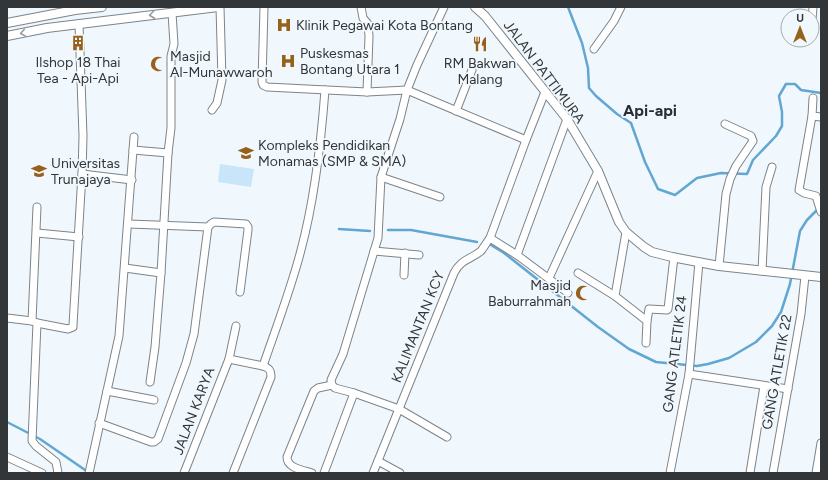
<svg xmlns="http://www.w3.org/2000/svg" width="828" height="480" viewBox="0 0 828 480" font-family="Figtree,sans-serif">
  <rect width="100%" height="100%" fill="#f0f8fd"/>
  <polygon fill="#c8e5f9" points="220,164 254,169 251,187 218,182"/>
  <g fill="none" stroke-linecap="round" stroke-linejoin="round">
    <g stroke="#62a6d2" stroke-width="2.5">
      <polyline points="568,7 582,43 588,68 589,88 596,96 617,114 631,123 645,162 658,189 675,195 697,178 721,173 747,174 753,160 776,136 782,126 782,112 779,96 786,84 795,84 801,90 821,93"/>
      <polyline points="339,229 370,231"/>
      <polyline points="388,230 411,230 477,242"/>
      <polyline points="491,245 504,253 598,327 629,349 656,362 697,366 708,364 729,358 756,342 772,326 781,312 790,284 800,231 807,220 818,209"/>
      <polyline points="7,422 40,439 88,472"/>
    </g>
    <g stroke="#7d8489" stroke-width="9">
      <g id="minor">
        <polyline points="264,7 262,82 263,85 267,87 367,92 407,90 526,140"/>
        <polyline points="361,7 363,18 368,24 369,36 367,92"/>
        <polyline points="444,7 417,65 407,90 400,119 381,177 378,238 343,354 331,380 332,385 335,388 354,393 399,409 447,437"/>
        <polyline points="812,20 813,7"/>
        <polyline points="594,49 614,21 621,7"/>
        <polyline points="813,98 812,116 799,190 804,193 816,196 821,212"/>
        <polyline points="212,110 217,103 222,80 220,7"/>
        <polyline points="456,111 472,70"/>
        <polyline points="812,116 821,117"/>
        <polyline points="133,150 168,153"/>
        <polyline points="82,174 132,180"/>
        <polyline points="381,177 440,197"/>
        <polyline points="129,224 208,227 211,224 214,222 246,224 248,227 248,230 240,292"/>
        <polyline points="37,233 79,237"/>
        <polyline points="490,238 517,255 568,293"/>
        <polyline points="374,251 419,255"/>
        <polyline points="517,255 567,119"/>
        <polyline points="719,266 726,194 730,179 736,166 753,141 751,136 725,124"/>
        <polyline points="125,268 161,273 155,347 150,382"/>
        <polyline points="762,271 766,187 772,167"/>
        <polyline points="161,273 168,153 171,128 171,56 174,44 172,13"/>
        <polyline points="578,273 615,296 647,321 646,343"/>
        <polyline points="404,275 405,253"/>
        <polyline points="549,278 598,171"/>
        <polyline points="615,296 626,232"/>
        <polyline points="7,318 32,321 37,323 32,441 36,446 56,462 58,473"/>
        <polyline points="32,321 37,207"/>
        <polyline points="647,321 649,309 667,310 668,309 674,257"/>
        <polyline points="37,323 68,329 73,327 73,325 82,174 83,136 79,24"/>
        <path d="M 229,359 L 263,366 C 269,368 271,370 271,377 L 233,473"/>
        <path d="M 263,366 C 276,328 291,289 301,250 C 315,198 321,143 325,90"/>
        <polyline points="689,374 788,389"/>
        <polyline points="107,391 154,400"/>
        <polyline points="99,423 151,442 154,442 158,439 186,363 194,334 208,227"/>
        <polyline points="7,457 42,473"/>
        <polyline points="378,461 400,473"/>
        <polyline points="89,473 119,336 134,137"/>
        <polyline points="184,473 229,359 236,326"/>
        <path d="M 312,473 C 302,470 287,468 287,457 L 314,391 L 318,388 L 332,385"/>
        <polyline points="324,473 354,393"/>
        <path d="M 373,473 L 454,273 C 461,259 470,260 481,251 C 484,247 487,242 490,238 L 526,140 L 545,92"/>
        <polyline points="670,473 689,374 699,262"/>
        <polyline points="750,473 764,386"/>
        <polyline points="773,473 801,314 805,276"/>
        <polyline points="816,473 821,443"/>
      </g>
    </g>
    <g stroke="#7d8489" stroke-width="10">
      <g id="tertiary">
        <polyline points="475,7 485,16 567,119 598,171 619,222 626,232 644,247 652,252 672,257 719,266 821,277"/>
        <polyline points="7,23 75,10 102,7"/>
        <polyline points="7,36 47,28 218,7"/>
      </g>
    </g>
    <use href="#minor" stroke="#fff" stroke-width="7"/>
    <use href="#tertiary" stroke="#fff" stroke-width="8"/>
  </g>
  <defs><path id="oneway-chevron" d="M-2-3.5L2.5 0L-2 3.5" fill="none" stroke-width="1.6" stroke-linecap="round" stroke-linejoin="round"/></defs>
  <g stroke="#999a9c">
    <use href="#oneway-chevron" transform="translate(152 15) rotate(173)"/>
    <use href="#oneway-chevron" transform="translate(23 33) rotate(170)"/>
  </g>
  <defs>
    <g id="hospital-bare" transform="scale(1.2)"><path d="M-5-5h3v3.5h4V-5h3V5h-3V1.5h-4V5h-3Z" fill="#98611b" stroke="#f0f8fd" stroke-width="2.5" paint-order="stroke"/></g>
    <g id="building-bare" transform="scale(1.2)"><path d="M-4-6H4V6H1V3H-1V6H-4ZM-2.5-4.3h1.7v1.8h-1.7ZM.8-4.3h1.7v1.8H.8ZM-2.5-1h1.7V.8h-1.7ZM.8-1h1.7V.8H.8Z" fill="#98611b" stroke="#f0f8fd" stroke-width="2.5" paint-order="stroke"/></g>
    <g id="restaurant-bare" transform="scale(1.2)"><path d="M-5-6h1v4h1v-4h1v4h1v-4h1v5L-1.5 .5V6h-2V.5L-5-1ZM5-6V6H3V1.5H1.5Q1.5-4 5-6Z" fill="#98611b" stroke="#f0f8fd" stroke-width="2.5" paint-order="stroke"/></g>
    <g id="mosque-bare" transform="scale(1.2)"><path d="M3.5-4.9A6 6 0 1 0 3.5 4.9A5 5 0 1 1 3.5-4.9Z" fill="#98611b" stroke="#f0f8fd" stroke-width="2.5" paint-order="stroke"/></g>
    <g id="school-bare" transform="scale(1.2)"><path d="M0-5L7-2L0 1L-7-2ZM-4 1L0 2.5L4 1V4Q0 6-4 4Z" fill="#98611b" stroke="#f0f8fd" stroke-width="2.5" paint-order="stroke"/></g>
    <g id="university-bare" transform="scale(1.2)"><path d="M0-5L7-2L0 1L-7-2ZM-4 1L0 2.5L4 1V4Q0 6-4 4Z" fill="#98611b" stroke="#f0f8fd" stroke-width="2.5" paint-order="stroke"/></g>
  </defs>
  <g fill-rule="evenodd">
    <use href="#hospital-bare" x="284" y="25"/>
    <use href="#building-bare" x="78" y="43"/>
    <use href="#restaurant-bare" x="480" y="44"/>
    <use href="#hospital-bare" x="288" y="61"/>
    <use href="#mosque-bare" x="158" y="64"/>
    <use href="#school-bare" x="246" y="153"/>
    <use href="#university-bare" x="39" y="171"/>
    <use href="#mosque-bare" x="583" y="293"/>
  </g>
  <g text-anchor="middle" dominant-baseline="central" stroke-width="3.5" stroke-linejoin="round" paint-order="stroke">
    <g font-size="14" fill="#333638" stroke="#f0f8fd" text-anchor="start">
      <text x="296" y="25">Klinik Pegawai Kota Bontang</text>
      <text x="300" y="53">Puskesmas<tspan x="300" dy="16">Bontang Utara 1</tspan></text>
      <text x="170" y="56">Masjid<tspan x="170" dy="16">Al-Munawwaroh</tspan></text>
      <text x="78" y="62" text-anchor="middle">Ilshop 18 Thai<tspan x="78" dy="16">Tea - Api-Api</tspan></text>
      <text x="480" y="63" text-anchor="middle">RM Bakwan<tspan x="480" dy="16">Malang</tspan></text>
      <text x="258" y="145">Kompleks Pendidikan<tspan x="258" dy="16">Monamas (SMP &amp; SMA)</tspan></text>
      <text x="51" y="163">Universitas<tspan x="51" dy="16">Trunajaya</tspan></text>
      <text x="571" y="285" text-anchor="end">Masjid<tspan x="571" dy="16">Baburrahmah</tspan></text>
    </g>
    <g font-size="14" fill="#333638" stroke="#f0f8fd">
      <text transform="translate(544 72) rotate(53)">JALAN PATTIMURA</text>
      <text transform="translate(418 327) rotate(-68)">KALIMANTAN KCY</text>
      <text transform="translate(675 354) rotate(-83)">GANG ATLETIK 24</text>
      <text transform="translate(777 372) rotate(-80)">GANG ATLETIK 22</text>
      <text transform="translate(194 411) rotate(-69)">JALAN KARYA</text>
    </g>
    <g font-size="16" font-weight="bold" fill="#282e32" stroke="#f0f8fd">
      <text x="650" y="110">Api-api</text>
    </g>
  </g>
  <rect width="828" height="480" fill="none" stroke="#333638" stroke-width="16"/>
  <g transform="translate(800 28)"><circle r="19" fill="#f0f8fd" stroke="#a4aaae"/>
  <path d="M0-3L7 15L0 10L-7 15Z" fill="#98611b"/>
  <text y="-6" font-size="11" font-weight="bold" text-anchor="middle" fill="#333638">U</text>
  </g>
</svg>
